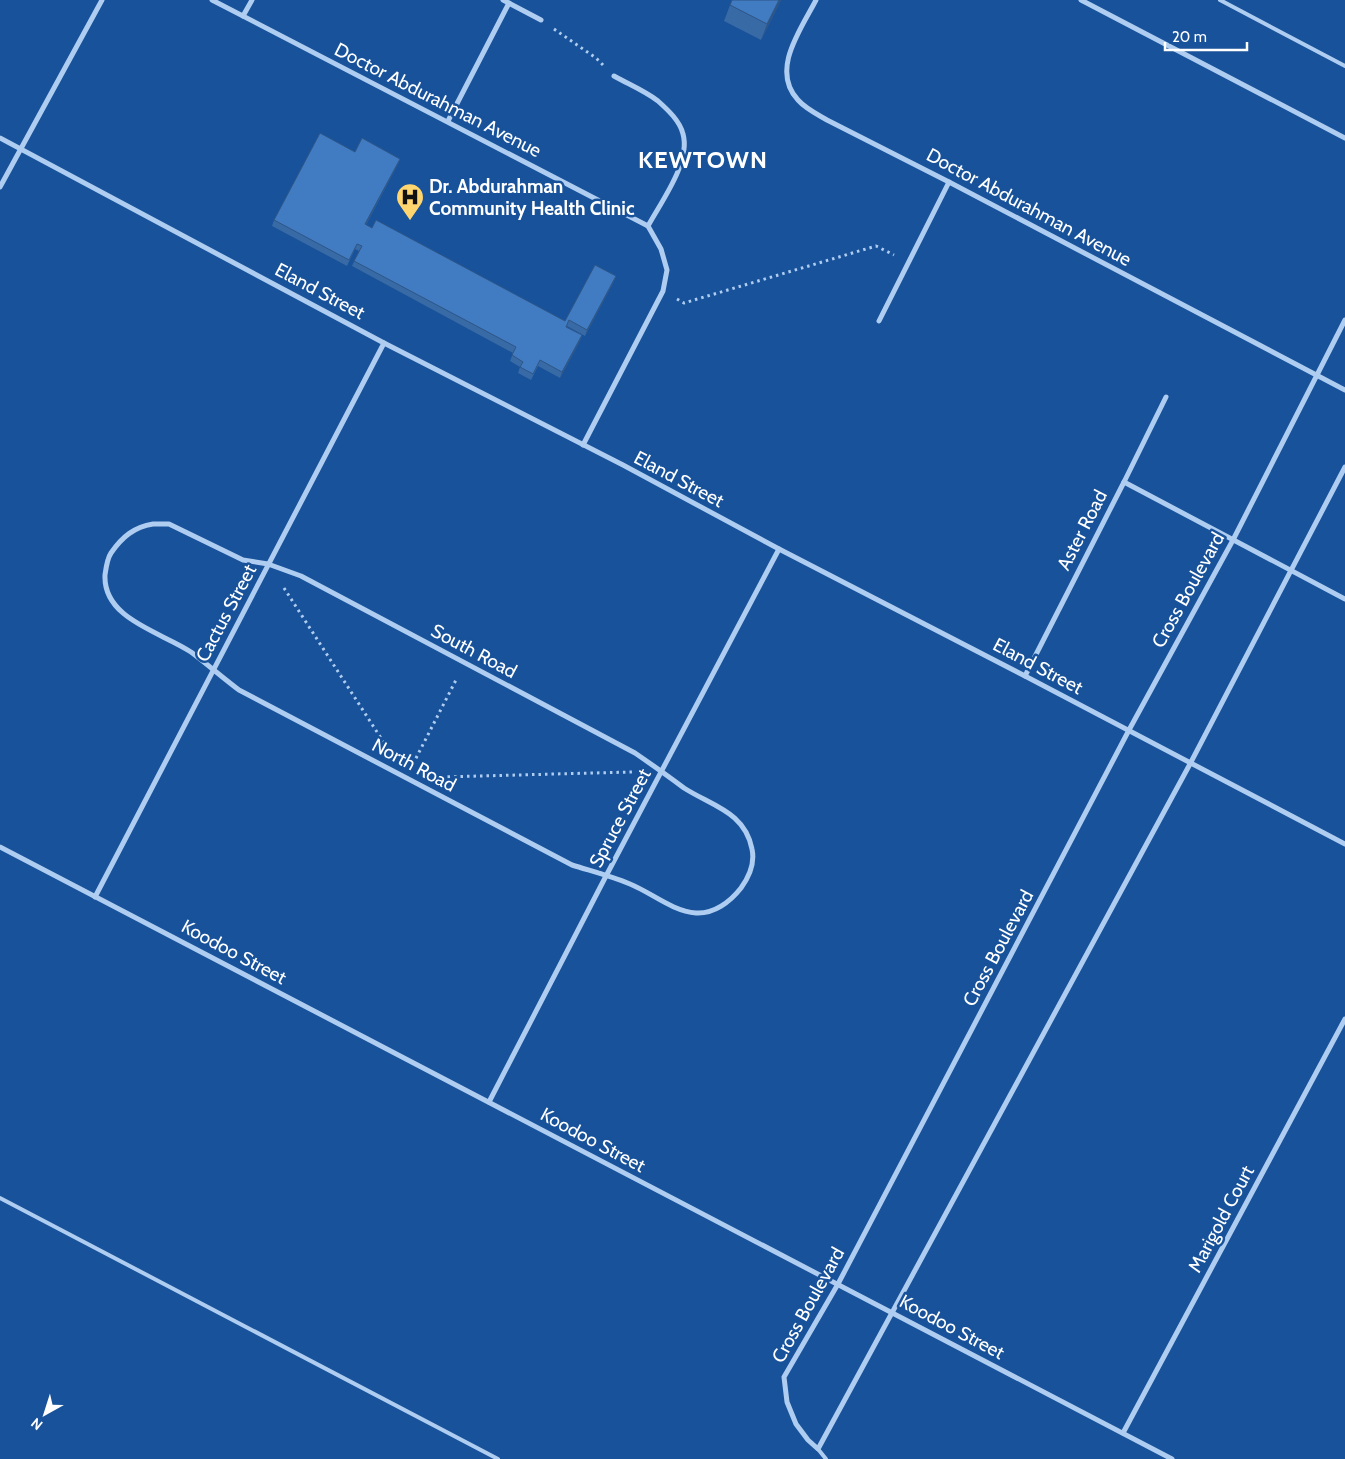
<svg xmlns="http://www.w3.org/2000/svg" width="1345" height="1459" viewBox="0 0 1345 1459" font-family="Cabin,sans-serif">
  <rect width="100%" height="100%" fill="#18529a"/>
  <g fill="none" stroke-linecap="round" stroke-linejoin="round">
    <g stroke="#aecdf1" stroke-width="3" stroke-dasharray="2.5 4" stroke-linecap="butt">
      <polyline points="554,29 596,58 603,65"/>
      <polyline points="677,299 684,303 876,246 894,255"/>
      <polyline points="284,588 388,749"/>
      <polyline points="413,764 457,678"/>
      <polyline points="441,777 632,772"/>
    </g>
    <g stroke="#aecdf1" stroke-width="4">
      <polyline points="1220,0 1345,66"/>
      <polyline points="0,1198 498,1459"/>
      <polyline points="818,1449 826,1459"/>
    </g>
    <g stroke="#aecdf1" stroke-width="5">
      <polyline points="212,0 648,226 661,249 667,270 663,291 583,445"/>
      <polyline points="503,0 541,20"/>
      <path d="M 816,0 C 801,29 770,70 798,100 C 806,109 817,114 827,120 L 949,182 L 1345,390"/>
      <polyline points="1081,0 1345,138"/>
      <polyline points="243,16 252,0"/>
      <path d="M 614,76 C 628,84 645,91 658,101 C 668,110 680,121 683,134 C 691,162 661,202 648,226"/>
      <polyline points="448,121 509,3"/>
      <polyline points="0,138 384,343 623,465 779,549 1025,676 1345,844"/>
      <polyline points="0,187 102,0"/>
      <polyline points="1345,320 1233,540 1129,730 838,1284 784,1377 787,1402 796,1424 808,1440 818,1449 1190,764 1345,467"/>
      <polyline points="879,321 949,182"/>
      <polyline points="1124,482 1166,397"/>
      <path d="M 153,524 L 169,524 L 243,560 L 268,564 L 301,576 L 635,753 C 651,764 668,776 684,788 C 712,806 745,812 752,849 C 755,863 749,877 741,888 C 730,902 714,914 696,913 C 672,911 652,893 630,884 C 611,876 591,871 572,865 L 239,690 C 223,678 207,664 191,652 C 161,632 103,619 105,575 C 106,568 107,559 111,553 C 122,537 134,527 153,524 Z"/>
      <polyline points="1025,676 1124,482 1345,599"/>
      <polyline points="0,847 1172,1459"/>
      <polyline points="95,897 384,343"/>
      <polyline points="489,1102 606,876 779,549"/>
      <polyline points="1123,1433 1345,1019"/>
    </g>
  </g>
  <g fill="#386aa6">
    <polygon points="732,0 781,0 761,40 724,21"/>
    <polygon points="355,152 400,159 398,164 366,225 565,321 616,276 614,281 585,336 567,326 567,327 582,335 580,341 560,378 538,366 531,380 518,373 520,367 510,361 513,353 352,266 359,251 355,249 347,266 272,226 274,220"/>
  </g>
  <g fill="#2e5687">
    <polygon points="779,0 781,0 761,40 767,24"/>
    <polygon points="400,159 398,164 363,230 365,224"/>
    <polygon points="616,276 614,281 585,336 587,330"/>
    <polygon points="582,335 580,341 560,378 562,372"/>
  </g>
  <g fill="#417bc1" stroke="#2e5687">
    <polygon points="732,0 779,0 767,24 730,5"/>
    <polygon points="320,133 355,152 362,138 400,159 365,224 372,228 376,220 565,321 595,265 616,276 587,330 569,320 566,327 582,335 562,372 540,360 533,374 520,367 523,362 512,355 516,347 354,261 362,246 357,244 349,260 274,220"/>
  </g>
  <defs>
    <g id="hospital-pin" transform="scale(1.4375)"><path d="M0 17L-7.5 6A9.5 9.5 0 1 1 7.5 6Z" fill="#ffd56f" stroke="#18529a"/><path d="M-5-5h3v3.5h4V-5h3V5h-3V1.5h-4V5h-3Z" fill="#111"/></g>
  </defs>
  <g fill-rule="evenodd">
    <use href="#hospital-pin" x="410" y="197"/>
  </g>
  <g text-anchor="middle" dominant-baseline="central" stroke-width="5" stroke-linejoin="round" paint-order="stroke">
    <g font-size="19" fill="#fff" stroke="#18529a">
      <text transform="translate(438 100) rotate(27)">Doctor Abdurahman Avenue</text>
      <text transform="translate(1029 207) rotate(28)">Doctor Abdurahman Avenue</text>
      <text transform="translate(320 291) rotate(28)">Eland Street</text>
      <text transform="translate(679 479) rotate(28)">Eland Street</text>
      <text transform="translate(1082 530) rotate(-63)">Aster Road</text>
      <text transform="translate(1188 590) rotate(-61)">Cross Boulevard</text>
      <text transform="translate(226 613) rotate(-62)">Cactus Street</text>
      <text transform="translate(474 651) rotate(28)">South Road</text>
      <text transform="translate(1038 666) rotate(28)">Eland Street</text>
      <text transform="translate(414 765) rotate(28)">North Road</text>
      <text transform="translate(620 818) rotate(-62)">Spruce Street</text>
      <text transform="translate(998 948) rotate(-62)">Cross Boulevard</text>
      <text transform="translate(234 952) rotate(28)">Koodoo Street</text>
      <text transform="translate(593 1140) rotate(28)">Koodoo Street</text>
      <text transform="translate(1221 1219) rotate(-62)">Marigold Court</text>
      <text transform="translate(808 1305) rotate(-61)">Cross Boulevard</text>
      <text transform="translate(952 1327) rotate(28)">Koodoo Street</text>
    </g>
    <g font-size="19" font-weight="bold" fill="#fff" stroke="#18529a" text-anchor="start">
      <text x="429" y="186">Dr. Abdurahman<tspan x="429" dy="22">Community Health Clinic</tspan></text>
    </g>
    <g font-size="24" font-weight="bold" letter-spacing="1" fill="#fff" stroke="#18529a">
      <text x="703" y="159">KEWTOWN</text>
    </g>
  </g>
  <g transform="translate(45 1414) rotate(219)" stroke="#18529a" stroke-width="4" paint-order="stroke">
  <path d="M0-4L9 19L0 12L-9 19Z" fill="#ffffff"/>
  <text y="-8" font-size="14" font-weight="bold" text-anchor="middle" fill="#ffffff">N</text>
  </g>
  <path d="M1165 42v8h82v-8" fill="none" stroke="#ffffff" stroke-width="2.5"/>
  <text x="1172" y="42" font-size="15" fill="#ffffff" stroke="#18529a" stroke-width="4" paint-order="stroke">20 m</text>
</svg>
